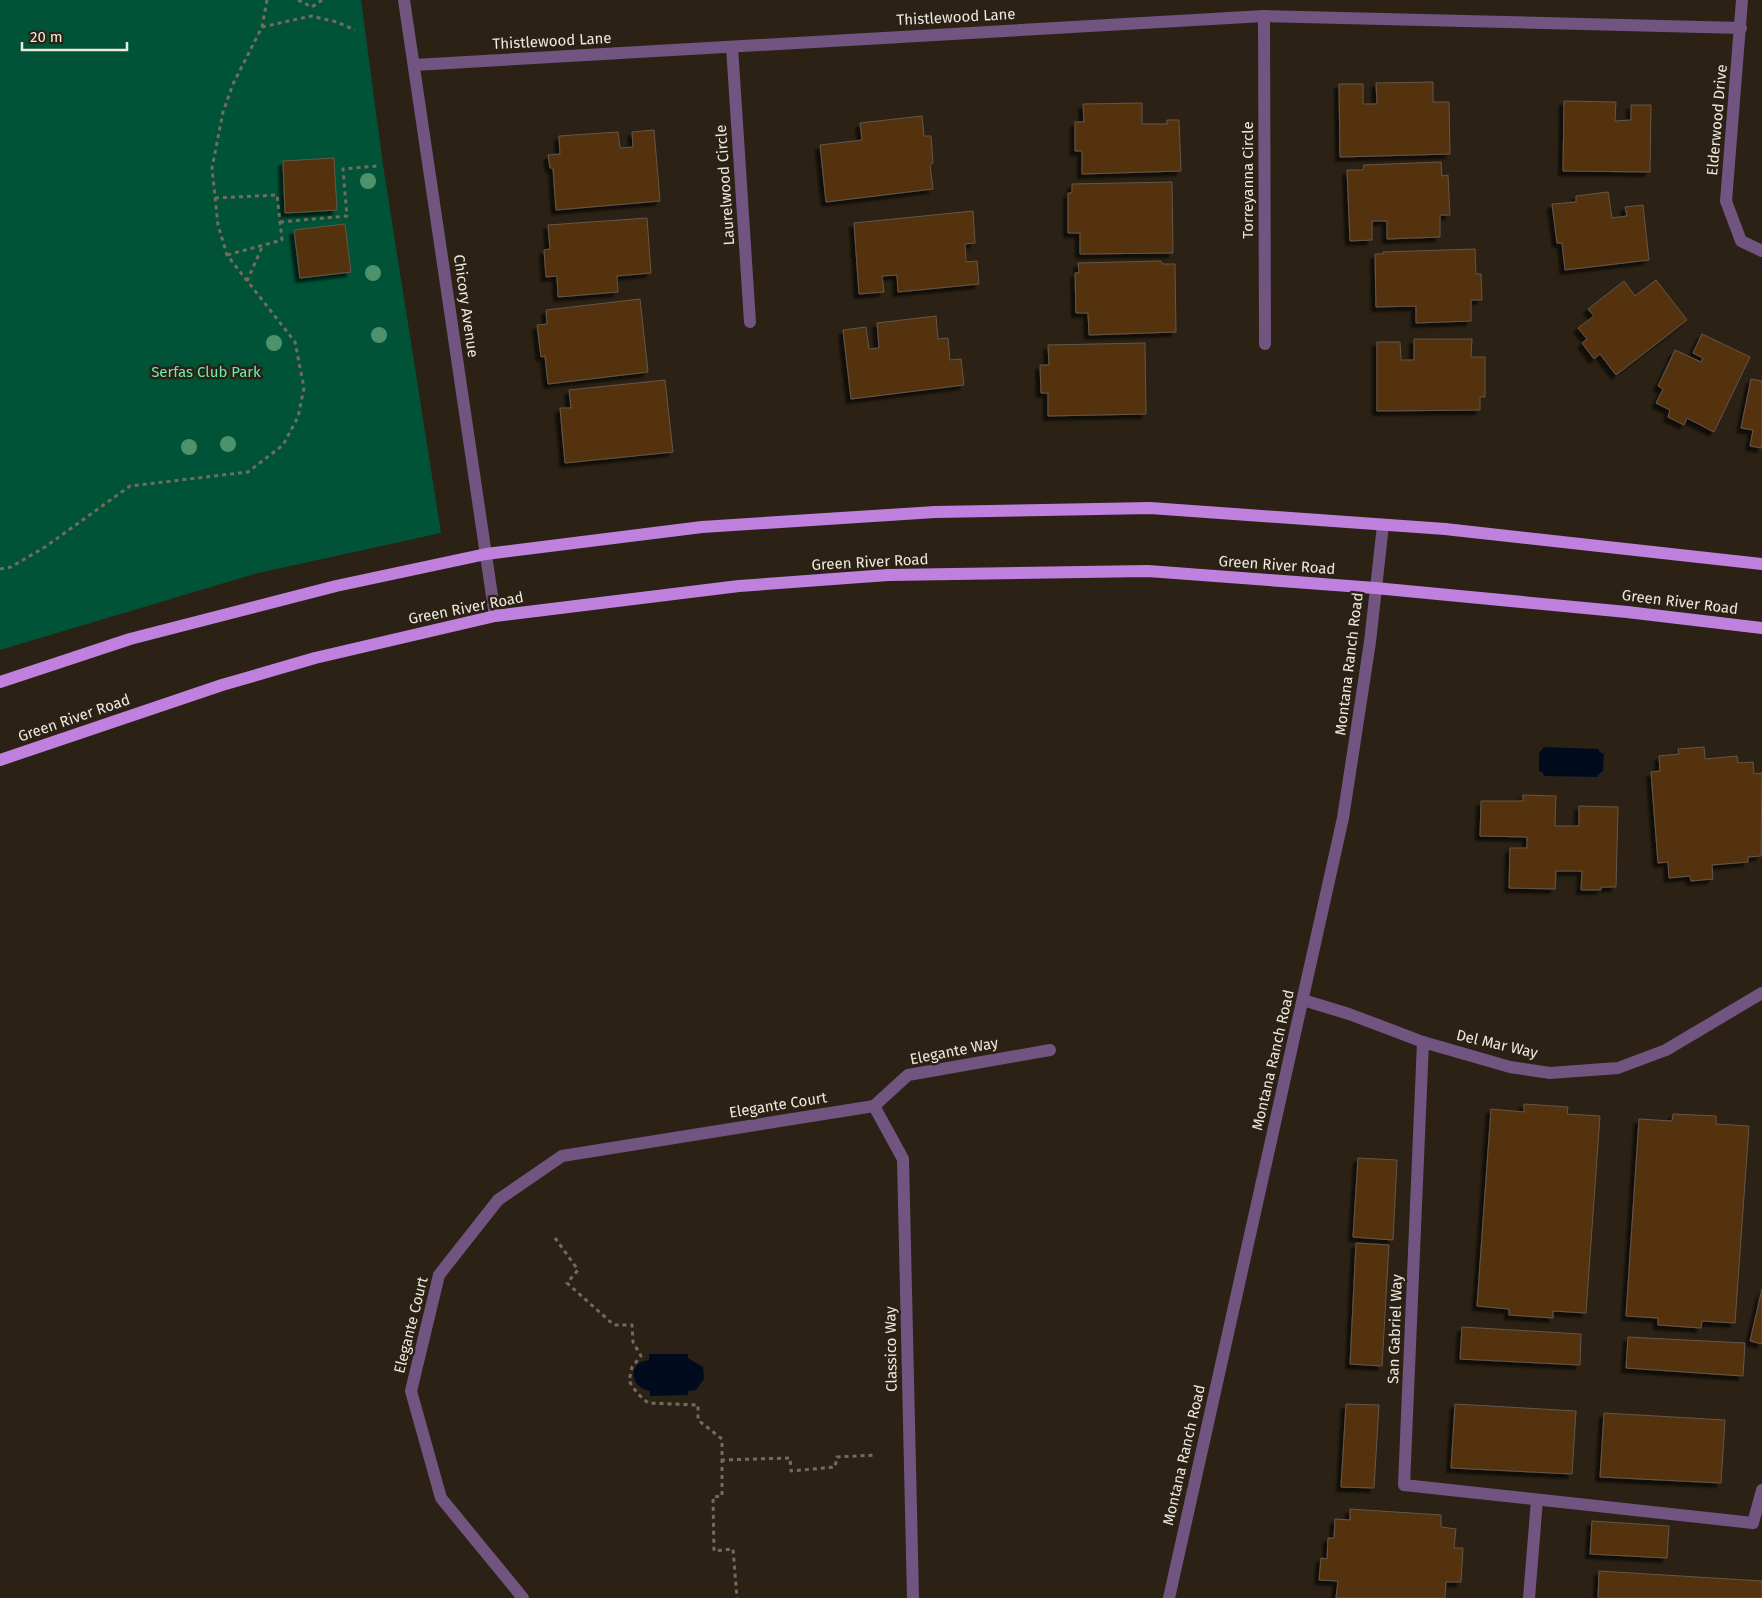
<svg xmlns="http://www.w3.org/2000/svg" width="1762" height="1598" viewBox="0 0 1762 1598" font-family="'Fira Sans',sans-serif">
  <defs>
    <filter id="shadow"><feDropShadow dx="-4.5" dy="4.5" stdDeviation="1" flood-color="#0009"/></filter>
  </defs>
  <rect width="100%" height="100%" fill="#2b2215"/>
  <polygon fill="#005336" points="0,0 361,0 383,165 441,533 258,573 0,650"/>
  <g fill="#000c1e">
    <polygon points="1544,747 1598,749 1600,752 1604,754 1603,771 1598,775 1597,777 1544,776 1543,773 1539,771 1539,753"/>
    <path d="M 649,1354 L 688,1354 L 688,1358 L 703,1367 L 704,1379 L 696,1390 L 688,1391 L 688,1395 L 650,1396 L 650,1391 C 629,1387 627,1362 649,1360 Z"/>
  </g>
  <g fill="#53310f" stroke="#65564a" filter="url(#shadow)">
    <polygon points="1433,82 1433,102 1449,102 1450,154 1340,157 1339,84 1363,84 1363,104 1377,104 1376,83"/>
    <polygon points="1564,101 1616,102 1615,121 1631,120 1631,105 1651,105 1650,172 1563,171"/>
    <polygon points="1142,103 1142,124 1167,124 1167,120 1179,120 1181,171 1082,174 1082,151 1075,151 1075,122 1084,122 1083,104"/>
    <polygon points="922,116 924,136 931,136 933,163 930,165 933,189 826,202 820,145 862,140 860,123"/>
    <polygon points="654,130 660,201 556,210 553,168 550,168 548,155 560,154 559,136 618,132 620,148 633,147 632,132"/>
    <polygon points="334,158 337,210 285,213 283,161"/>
    <polygon points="1441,162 1442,176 1448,175 1450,215 1440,215 1440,237 1387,239 1387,221 1372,221 1372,240 1350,241 1347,170 1363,170 1364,165"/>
    <polygon points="1172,182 1173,253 1080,254 1080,233 1068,233 1068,193 1072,193 1072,184"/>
    <polygon points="1608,192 1612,218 1627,216 1625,207 1643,205 1649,260 1565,270 1562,243 1557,243 1552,204 1576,202 1576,196"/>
    <polygon points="973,211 975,243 965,244 966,262 977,261 979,284 898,292 897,275 882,276 884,292 859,294 854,223"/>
    <polygon points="647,218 651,273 617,276 618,292 558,297 557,276 546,277 544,250 550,249 548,225"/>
    <polygon points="345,224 351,272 300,278 294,230"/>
    <polygon points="1475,249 1476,274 1481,274 1482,300 1471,300 1471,321 1416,323 1416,306 1376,307 1375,254 1383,254 1383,252"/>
    <polygon points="1161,261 1162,264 1175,264 1176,332 1089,335 1088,313 1076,313 1075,273 1079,273 1078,263"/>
    <polygon points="1656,280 1687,320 1616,375 1600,354 1594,359 1582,343 1587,339 1578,328 1594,316 1588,309 1624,281 1635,296"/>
    <polygon points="640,299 648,372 548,384 545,356 541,357 537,325 547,324 546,310"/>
    <polygon points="936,316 938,339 948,338 950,360 961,359 964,385 851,399 843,330 866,327 869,349 879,348 877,323"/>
    <polygon points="1702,334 1750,357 1714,432 1687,418 1684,425 1668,417 1670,410 1656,403 1663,389 1658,386 1675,350 1701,362 1703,358 1693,353"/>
    <polygon points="1414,339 1472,339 1471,357 1485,357 1485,397 1480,397 1480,410 1377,411 1377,342 1400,342 1401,360 1414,360"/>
    <polygon points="1145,343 1146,414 1048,416 1048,393 1041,393 1040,365 1049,365 1048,345"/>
    <polygon points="1751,379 1762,381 1762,448 1750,446 1753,430 1741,428"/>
    <polygon points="665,380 673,452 565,463 560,408 571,408 569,390"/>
    <polygon points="1704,747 1705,759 1737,756 1738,763 1753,762 1754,774 1762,773 1761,856 1748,857 1748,862 1712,865 1713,879 1691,881 1690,876 1669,878 1668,862 1658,863 1651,772 1660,771 1659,756 1679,754 1678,749"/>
    <polygon points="1523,795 1556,796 1555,826 1579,826 1579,806 1618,807 1616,887 1601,887 1601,890 1581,890 1582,871 1556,871 1555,889 1509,888 1510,848 1527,848 1527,837 1480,836 1481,801 1523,801"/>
    <polygon points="1524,1104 1568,1107 1567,1114 1600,1116 1586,1313 1553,1311 1553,1318 1509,1315 1509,1309 1477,1306 1491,1109 1524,1112"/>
    <polygon points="1673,1114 1716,1116 1716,1124 1749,1126 1735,1323 1702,1321 1701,1328 1658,1325 1658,1318 1626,1316 1639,1119 1672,1121"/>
    <polygon points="1358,1158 1397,1160 1393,1240 1353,1237"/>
    <polygon points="1356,1243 1389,1245 1382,1366 1350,1364"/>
    <polygon points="1762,1289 1762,1344 1750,1341"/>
    <polygon points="1462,1327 1581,1334 1580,1365 1460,1359"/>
    <polygon points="1628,1337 1745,1343 1743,1376 1626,1368"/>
    <polygon points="1346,1404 1379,1405 1374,1488 1341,1487"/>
    <polygon points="1455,1404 1576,1411 1572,1474 1451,1468"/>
    <polygon points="1604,1413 1725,1420 1721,1483 1600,1477"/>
    <polygon points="1350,1509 1441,1515 1441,1527 1456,1529 1454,1548 1463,1548 1461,1582 1446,1582 1445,1598 1336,1598 1338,1581 1319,1580 1321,1558 1327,1559 1328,1538 1334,1538 1335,1519 1350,1520"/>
    <polygon points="1592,1521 1669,1526 1667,1558 1590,1554"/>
    <polygon points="1599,1571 1762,1581 1762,1598 1598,1598"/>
  </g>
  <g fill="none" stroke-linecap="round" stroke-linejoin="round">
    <g stroke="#736b5f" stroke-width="3" stroke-dasharray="4 4" stroke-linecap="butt">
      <polyline points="298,0 312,7 322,0"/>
      <polyline points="262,27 311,16 337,22 355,30"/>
      <polyline points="215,198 277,195 282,240 227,255"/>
      <polyline points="280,222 347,216 343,169 377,166"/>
      <polyline points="247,281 263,245"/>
      <polyline points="0,569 11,567 45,547 130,486 248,472 283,445 298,417 304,388 295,342 227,255 218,225 212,168 223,112 233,84 262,27 267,0"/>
      <polyline points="555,1238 578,1270 567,1283 614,1325 632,1325 633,1342 641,1356 632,1367 629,1381 637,1393 648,1403 698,1405 698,1420 722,1439 722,1496 713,1497 714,1551 733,1549 737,1598"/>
      <polyline points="721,1460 790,1458 791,1471 835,1467 837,1457 876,1455"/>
    </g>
    <g stroke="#725480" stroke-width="12">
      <polyline points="404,0 495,616"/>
      <polyline points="1742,0 1726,201 1741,241 1762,251"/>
      <polyline points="1264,16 1265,344"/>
      <polyline points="732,47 750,322"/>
      <polyline points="414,65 1264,16 1741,28"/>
      <polyline points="1303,1000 1349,1014 1423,1042 1510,1067 1550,1073 1618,1068 1666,1050 1762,993"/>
      <polyline points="1423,1042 1404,1485 1753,1523 1762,1490"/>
      <polyline points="874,1106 903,1159 913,1598"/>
      <polyline points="874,1106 908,1075 1050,1050"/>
      <polyline points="523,1598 441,1498 411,1391 439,1275 498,1200 562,1156 874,1106"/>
      <polyline points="1529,1598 1537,1500"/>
    </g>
    <polyline stroke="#725480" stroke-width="12" points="1169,1598 1343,818 1370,642 1383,525"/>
    <g stroke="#c081de" stroke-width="12">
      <polyline points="0,682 130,639 336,586 486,554 702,527 935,512 1150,508 1445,529 1762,564"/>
      <polyline points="0,760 222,685 315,658 495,616 739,586 888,575 1148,571 1375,588 1627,612 1762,628"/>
    </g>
  </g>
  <g fill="#4e926b">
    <circle cx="368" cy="181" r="8"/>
    <circle cx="373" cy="273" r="8"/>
    <circle cx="379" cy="335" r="8"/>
    <circle cx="274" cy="343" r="8"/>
    <circle cx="228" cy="444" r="8"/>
    <circle cx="189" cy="447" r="8"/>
  </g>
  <g text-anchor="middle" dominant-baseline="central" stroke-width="5" stroke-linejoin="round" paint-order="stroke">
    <g font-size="15" fill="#eee8df" stroke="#2b2215">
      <text transform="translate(956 17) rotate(-3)">Thistlewood Lane</text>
      <text transform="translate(552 41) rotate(-3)">Thistlewood Lane</text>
      <text transform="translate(1717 120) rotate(-85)">Elderwood Drive</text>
      <text transform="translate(1248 180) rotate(-90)">Torreyanna Circle</text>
      <text transform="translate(725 185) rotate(-94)">Laurelwood Circle</text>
      <text transform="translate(466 306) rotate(82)">Chicory Avenue</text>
      <text transform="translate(870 562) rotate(-3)">Green River Road</text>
      <text transform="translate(1277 565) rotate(4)">Green River Road</text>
      <text transform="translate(1680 602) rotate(7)">Green River Road</text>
      <text transform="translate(466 608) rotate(-11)">Green River Road</text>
      <text transform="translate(1349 664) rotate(-83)">Montana Ranch Road</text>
      <text transform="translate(74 718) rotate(-19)">Green River Road</text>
      <text transform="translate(1497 1044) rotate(13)">Del Mar Way</text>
      <text transform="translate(954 1051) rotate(-11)">Elegante Way</text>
      <text transform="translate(1273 1060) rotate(-77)">Montana Ranch Road</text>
      <text transform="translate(778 1105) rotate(-9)">Elegante Court</text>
      <text transform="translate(411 1325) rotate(-76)">Elegante Court</text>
      <text transform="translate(1395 1329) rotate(-88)">San Gabriel Way</text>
      <text transform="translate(891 1349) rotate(-91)">Classico Way</text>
      <text transform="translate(1184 1455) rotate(-77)">Montana Ranch Road</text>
    </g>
    <g font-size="15" fill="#6aedb2" stroke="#2b2215">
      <text x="206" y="372">Serfas Club Park</text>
    </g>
  </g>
  <path d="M22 42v8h105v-8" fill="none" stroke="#eee8df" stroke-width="2.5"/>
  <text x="30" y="42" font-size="15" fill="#eee8df" stroke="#2b2215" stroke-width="4" paint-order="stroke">20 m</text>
</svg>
